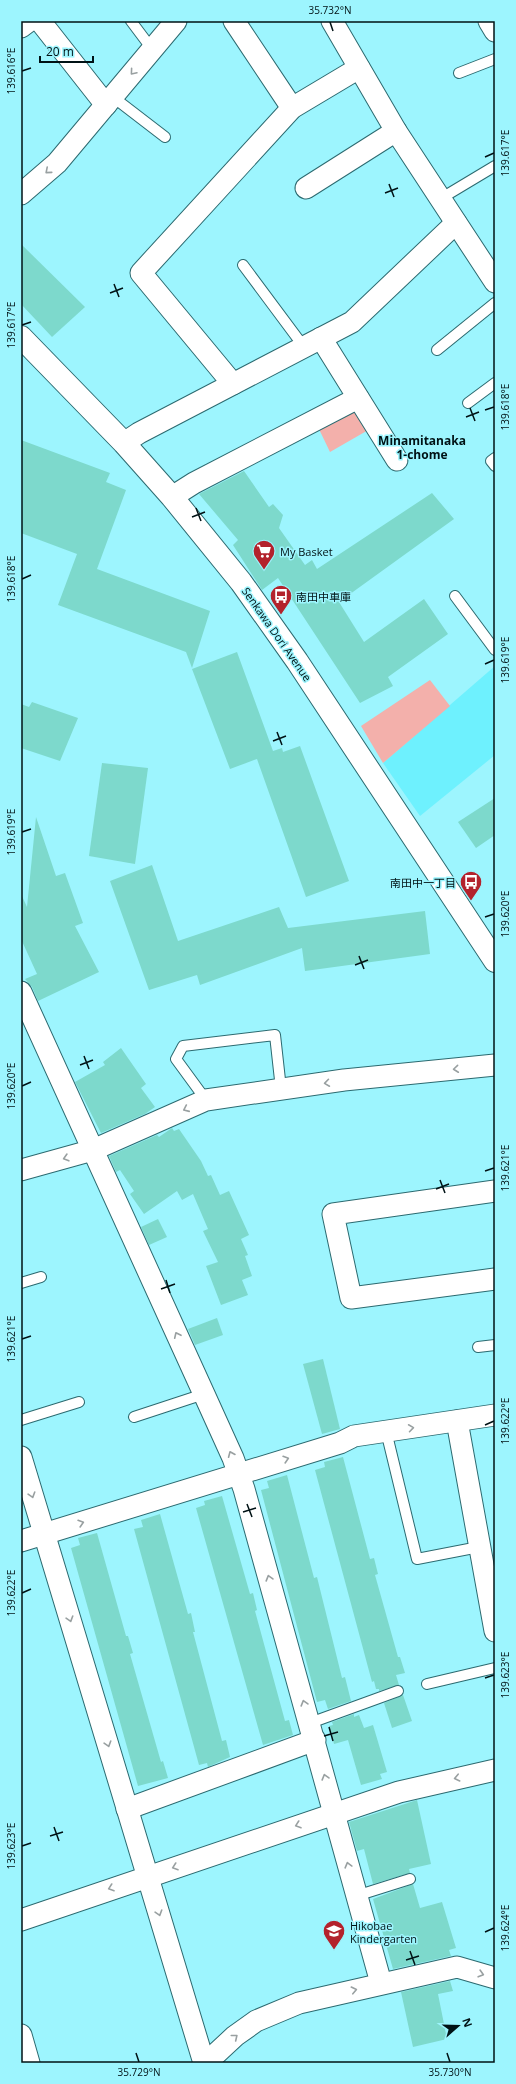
<svg xmlns="http://www.w3.org/2000/svg" width="516" height="2084" viewBox="0 0 516 2084" font-family="'Open Sans','Noto Sans JP',sans-serif">
  <rect width="100%" height="100%" fill="#9df5fe"/>
  <polygon fill="#6ef1fe" points="495,666 495,755 420,816 383,763"/>
  <g fill="#f3b0ab">
    <polygon points="356,407 370,429 330,452 318,427"/>
    <polygon points="430,680 450,706 383,763 361,726"/>
  </g>
  <g fill="#7dd9cc">
    <polygon points="21,244 85,307 52,337 21,304"/>
    <polygon points="21,440 110,473 106,482 126,490 97,569 210,611 192,668 186,652 58,605 77,554 21,533"/>
    <polygon points="244,471 269,507 273,504 283,515 279,528 305,565 312,560 317,569 432,493 454,519 339,602 364,642 424,599 448,634 388,677 393,686 360,703 278,578 262,590 233,545 238,540 199,494"/>
    <polygon points="237,652 273,751 282,748 283,752 300,746 349,881 306,897 257,759 230,769 192,669"/>
    <polygon points="32,702 78,718 60,761 21,748 21,704 29,707"/>
    <polygon points="102,763 148,768 135,864 89,856"/>
    <polygon points="495,798 495,835 476,848 458,822"/>
    <polygon points="36,817 56,876 65,873 83,923 75,926 99,972 38,1001 32,987 25,979 37,974 21,939 21,894 27,907"/>
    <polygon points="152,865 178,941 279,907 288,928 425,911 430,954 305,971 302,948 200,985 197,975 149,990 110,881"/>
    <polygon points="121,1048 146,1084 141,1088 155,1107 145,1114 101,1133 75,1082 105,1065 103,1062"/>
    <polygon points="172,1128 174,1131 179,1129 201,1161 208,1176 211,1175 220,1195 229,1191 249,1235 241,1239 248,1255 245,1256 252,1276 242,1280 248,1295 221,1305 206,1266 218,1262 203,1231 208,1229 193,1194 182,1200 177,1191 144,1214 130,1194 134,1191 120,1170 116,1172 109,1156 157,1135 159,1137"/>
    <polygon points="158,1219 167,1237 149,1245 141,1227"/>
    <polygon points="217,1318 223,1335 195,1345 188,1329"/>
    <polygon points="323,1359 340,1429 322,1434 303,1364"/>
    <polygon points="343,1457 370,1559 374,1558 378,1574 375,1575 398,1657 400,1657 405,1673 396,1675 399,1685 379,1691 379,1689 376,1689 374,1681 372,1682 315,1470 325,1467 324,1462"/>
    <polygon points="287,1475 314,1578 317,1577 342,1678 345,1677 351,1701 328,1709 325,1700 317,1702 261,1490 269,1488 267,1481"/>
    <polygon points="222,1496 250,1594 253,1593 257,1610 255,1611 285,1721 289,1720 293,1735 263,1745 196,1508 205,1505 204,1501"/>
    <polygon points="160,1514 188,1614 191,1613 195,1632 193,1632 222,1741 226,1740 230,1757 208,1767 207,1763 199,1765 134,1529 143,1527 141,1520"/>
    <polygon points="97,1533 126,1636 128,1636 133,1653 130,1654 161,1762 163,1761 168,1778 138,1786 71,1548 80,1545 78,1538"/>
    <polygon points="403,1695 412,1721 392,1728 384,1703"/>
    <polygon points="354,1714 354,1717 359,1715 364,1728 373,1725 387,1772 380,1774 382,1779 361,1785 348,1740 334,1744 329,1726 333,1725 332,1722"/>
    <polygon points="417,1800 431,1864 409,1869 410,1873 373,1884 364,1849 357,1851 349,1822"/>
    <polygon points="413,1884 420,1908 442,1902 456,1948 449,1950 451,1956 393,1969 373,1899"/>
    <polygon points="450,1981 453,1991 438,1994 447,2039 413,2047 401,1992"/>
  </g>
  <g fill="none" stroke-linecap="round" stroke-linejoin="round">
    <g stroke="#2c6a70" stroke-width="12">
      <g id="service">
        <polyline points="131,21 152,49"/>
        <polyline points="459,73 495,59"/>
        <polyline points="113,97 165,137"/>
        <polyline points="440,199 495,166"/>
        <polyline points="243,265 304,347"/>
        <polyline points="437,350 495,303"/>
        <polyline points="468,403 495,383"/>
        <polyline points="495,458 491,461 495,466"/>
        <polyline points="455,596 495,650"/>
        <polyline points="206,1100 176,1059 183,1046 275,1035 281,1089"/>
        <polyline points="21,1283 41,1277"/>
        <polyline points="478,1347 495,1345"/>
        <polyline points="134,1417 204,1394"/>
        <polyline points="21,1420 79,1402"/>
        <polyline points="386,1431 417,1559 479,1547"/>
        <polyline points="427,1684 495,1668"/>
        <polyline points="310,1723 398,1691"/>
        <polyline points="356,1896 410,1879"/>
      </g>
    </g>
    <g stroke="#2c6a70" stroke-width="23">
      <g id="minor">
        <polyline points="40,21 106,105"/>
        <polyline points="234,21 292,108"/>
        <polyline points="332,21 396,131 495,282"/>
        <polyline points="489,21 495,31"/>
        <polyline points="21,27 29,21"/>
        <polyline points="306,188 396,131"/>
        <polyline points="21,194 57,163 176,21"/>
        <polyline points="321,338 397,460"/>
        <polyline points="233,384 141,273 292,108 359,68"/>
        <polyline points="124,443 139,433 352,322 456,223"/>
        <polyline points="172,497 194,483 358,398"/>
        <polyline points="21,992 204,1394 233,1458 244,1489 381,1983"/>
        <polyline points="21,1170 93,1150 206,1100 344,1080 495,1065"/>
        <polyline points="495,1191 333,1214 351,1298 495,1279"/>
        <polyline points="457,1421 495,1631"/>
        <polyline points="21,1457 204,2063"/>
        <polyline points="21,1541 340,1443 354,1436 495,1415"/>
        <polyline points="127,1809 315,1740"/>
        <polyline points="21,1920 399,1792 495,1770"/>
        <polyline points="21,2035 29,2063"/>
        <polyline points="206,2063 235,2036 256,2021 299,2003 457,1967 495,1978"/>
      </g>
    </g>
    <g stroke="#2c6a70" stroke-width="24">
      <polyline id="secondary" points="21,337 124,443 172,497 241,582 297,661 495,961"/>
    </g>
    <use href="#service" stroke="#fff" stroke-width="10"/>
    <use href="#minor" stroke="#fff" stroke-width="21"/>
    <use href="#secondary" stroke="#fff" stroke-width="22"/>
  </g>
  <defs><path id="oneway-chevron" d="M-2-3.5L2.5 0L-2 3.5" fill="none" stroke-width="1.6" stroke-linecap="round" stroke-linejoin="round"/></defs>
  <g stroke="#99a0a1">
    <use href="#oneway-chevron" transform="translate(133 72) rotate(130)"/>
    <use href="#oneway-chevron" transform="translate(48 171) rotate(139)"/>
    <use href="#oneway-chevron" transform="translate(456 1069) rotate(174)"/>
    <use href="#oneway-chevron" transform="translate(327 1083) rotate(172)"/>
    <use href="#oneway-chevron" transform="translate(186 1109) rotate(156)"/>
    <use href="#oneway-chevron" transform="translate(66 1158) rotate(164)"/>
    <use href="#oneway-chevron" transform="translate(177 1335) rotate(-115)"/>
    <use href="#oneway-chevron" transform="translate(411 1428) rotate(-8)"/>
    <use href="#oneway-chevron" transform="translate(231 1454) rotate(-113)"/>
    <use href="#oneway-chevron" transform="translate(286 1459) rotate(-17)"/>
    <use href="#oneway-chevron" transform="translate(32 1495) rotate(73)"/>
    <use href="#oneway-chevron" transform="translate(81 1523) rotate(-17)"/>
    <use href="#oneway-chevron" transform="translate(269 1578) rotate(-106)"/>
    <use href="#oneway-chevron" transform="translate(70 1619) rotate(73)"/>
    <use href="#oneway-chevron" transform="translate(304 1703) rotate(-106)"/>
    <use href="#oneway-chevron" transform="translate(108 1744) rotate(73)"/>
    <use href="#oneway-chevron" transform="translate(325 1777) rotate(-106)"/>
    <use href="#oneway-chevron" transform="translate(457 1778) rotate(167)"/>
    <use href="#oneway-chevron" transform="translate(298 1825) rotate(161)"/>
    <use href="#oneway-chevron" transform="translate(348 1865) rotate(-105)"/>
    <use href="#oneway-chevron" transform="translate(175 1867) rotate(161)"/>
    <use href="#oneway-chevron" transform="translate(111 1888) rotate(161)"/>
    <use href="#oneway-chevron" transform="translate(159 1913) rotate(73)"/>
    <use href="#oneway-chevron" transform="translate(481 1974) rotate(16)"/>
    <use href="#oneway-chevron" transform="translate(354 1990) rotate(-13)"/>
    <use href="#oneway-chevron" transform="translate(235 2037) rotate(-39)"/>
  </g>
  <path fill="none" stroke="#001215" stroke-width="1.5" d="M 330,22 L 333,31M 22,71 L 31,68M 485,157 L 494,153M 389,184 L 394,197M 385,193 L 398,188M 114,284 L 119,297M 110,293 L 123,288M 22,325 L 31,322M 470,408 L 475,421M 485,410 L 494,407M 466,417 L 479,412M 196,508 L 201,521M 192,517 L 205,512M 22,579 L 31,575M 485,664 L 494,660M 277,732 L 282,745M 273,741 L 286,736M 22,832 L 31,829M 485,917 L 494,914M 359,956 L 364,969M 355,965 L 368,960M 84,1056 L 89,1069M 80,1065 L 93,1060M 22,1086 L 31,1082M 485,1171 L 494,1168M 440,1180 L 445,1193M 436,1189 L 449,1184M 166,1280 L 170,1293M 161,1289 L 175,1284M 22,1339 L 31,1336M 485,1425 L 494,1421M 247,1504 L 252,1517M 243,1512 L 256,1508M 22,1593 L 31,1589M 485,1678 L 494,1675M 329,1727 L 333,1741M 324,1736 L 338,1732M 54,1827 L 59,1841M 50,1836 L 63,1832M 22,1846 L 31,1843M 485,1932 L 494,1928M 410,1951 L 415,1965M 406,1960 L 419,1956M 136,2053 L 139,2062M 447,2053 L 450,2062"/>
  <defs>
    <g id="supermarket-pin" transform="scale(1.15)"><path d="M0 17L-7.5 6A9.5 9.5 0 1 1 7.5 6Z" fill="#b3222c" stroke="#9df5fe"/><path d="M-6-5.5h2.5l.6 2H6L4.5 2H-2.5L-4.4-4H-6ZM-1.5 3.2a1.3 1.3 0 1 0 .1 0ZM3 3.2a1.3 1.3 0 1 0 .1 0Z" fill="#fff"/></g>
    <g id="bus-pin" transform="scale(1.15)"><path d="M0 17L-7.5 6A9.5 9.5 0 1 1 7.5 6Z" fill="#b3222c" stroke="#9df5fe"/><path d="M-5-6H5V4H4V6H2V4H-2V6H-4V4H-5ZM-3.5-4V0h7V-4ZM-3.5 1.2v1.5H-2V1.2ZM2 1.2v1.5H3.5V1.2Z" fill="#fff"/></g>
    <g id="school-pin" transform="scale(1.15)"><path d="M0 17L-7.5 6A9.5 9.5 0 1 1 7.5 6Z" fill="#b3222c" stroke="#9df5fe"/><path d="M0-5L7-2L0 1L-7-2ZM-4 1L0 2.5L4 1V4Q0 6-4 4Z" fill="#fff"/></g>
  </defs>
  <g fill-rule="evenodd">
    <use href="#supermarket-pin" x="264" y="551"/>
    <use href="#bus-pin" x="281" y="596"/>
    <use href="#bus-pin" x="471" y="882"/>
    <use href="#school-pin" x="334" y="1931"/>
  </g>
  <g text-anchor="middle" dominant-baseline="central" stroke-width="3" stroke-linejoin="round" paint-order="stroke">
    <g font-size="11" fill="#001215" stroke="#9df5fe" text-anchor="start">
      <text x="280" y="551">My Basket</text>
      <text x="296" y="596">南田中車庫</text>
      <text x="456" y="882" text-anchor="end">南田中一丁目</text>
      <text x="350" y="1925">Hikobae<tspan x="350" dy="13">Kindergarten</tspan></text>
    </g>
    <g font-size="11" fill="#001215" stroke="#9df5fe">
      <text transform="translate(277 634) rotate(55)">Senkawa Dori Avenue</text>
    </g>
    <g font-size="12" font-weight="bold" fill="#001215" stroke="#9df5fe">
      <text x="422" y="440">Minamitanaka<tspan x="422" dy="14">1-chome</tspan></text>
    </g>
  </g>
  <rect width="516" height="2084" fill="none" stroke="#9df5fe" stroke-width="44"/>
  <g transform="translate(458 2026) rotate(70)" stroke="#9df5fe" stroke-width="3" paint-order="stroke">
  <path d="M0-3L7 15L0 10L-7 15Z" fill="#001215"/>
  <text y="-6" font-size="11" font-weight="bold" text-anchor="middle" fill="#001215">N</text>
  </g>
  <path d="M40 56v6h53v-6" fill="none" stroke="#001215" stroke-width="2"/>
  <text x="46" y="56" font-size="12" fill="#001215" stroke="#9df5fe" stroke-width="3" paint-order="stroke">20 m</text>
  <rect x="22" y="22" width="472" height="2040" fill="none" stroke="#001215" stroke-width="1.5"/>
  <g font-size="10" text-anchor="middle" fill="#001215">
    <text x="330" y="14">35.732°N</text>
    <text transform="translate(11 71) rotate(-90)" y="4">139.616°E</text>
    <text transform="translate(505 153) rotate(-90)" y="4">139.617°E</text>
    <text transform="translate(11 325) rotate(-90)" y="4">139.617°E</text>
    <text transform="translate(505 407) rotate(-90)" y="4">139.618°E</text>
    <text transform="translate(11 579) rotate(-90)" y="4">139.618°E</text>
    <text transform="translate(505 660) rotate(-90)" y="4">139.619°E</text>
    <text transform="translate(11 832) rotate(-90)" y="4">139.619°E</text>
    <text transform="translate(505 914) rotate(-90)" y="4">139.620°E</text>
    <text transform="translate(11 1086) rotate(-90)" y="4">139.620°E</text>
    <text transform="translate(505 1168) rotate(-90)" y="4">139.621°E</text>
    <text transform="translate(11 1339) rotate(-90)" y="4">139.621°E</text>
    <text transform="translate(505 1421) rotate(-90)" y="4">139.622°E</text>
    <text transform="translate(11 1593) rotate(-90)" y="4">139.622°E</text>
    <text transform="translate(505 1675) rotate(-90)" y="4">139.623°E</text>
    <text transform="translate(11 1846) rotate(-90)" y="4">139.623°E</text>
    <text transform="translate(505 1928) rotate(-90)" y="4">139.624°E</text>
    <text x="139" y="2076">35.729°N</text>
    <text x="450" y="2076">35.730°N</text>
  </g>
</svg>
